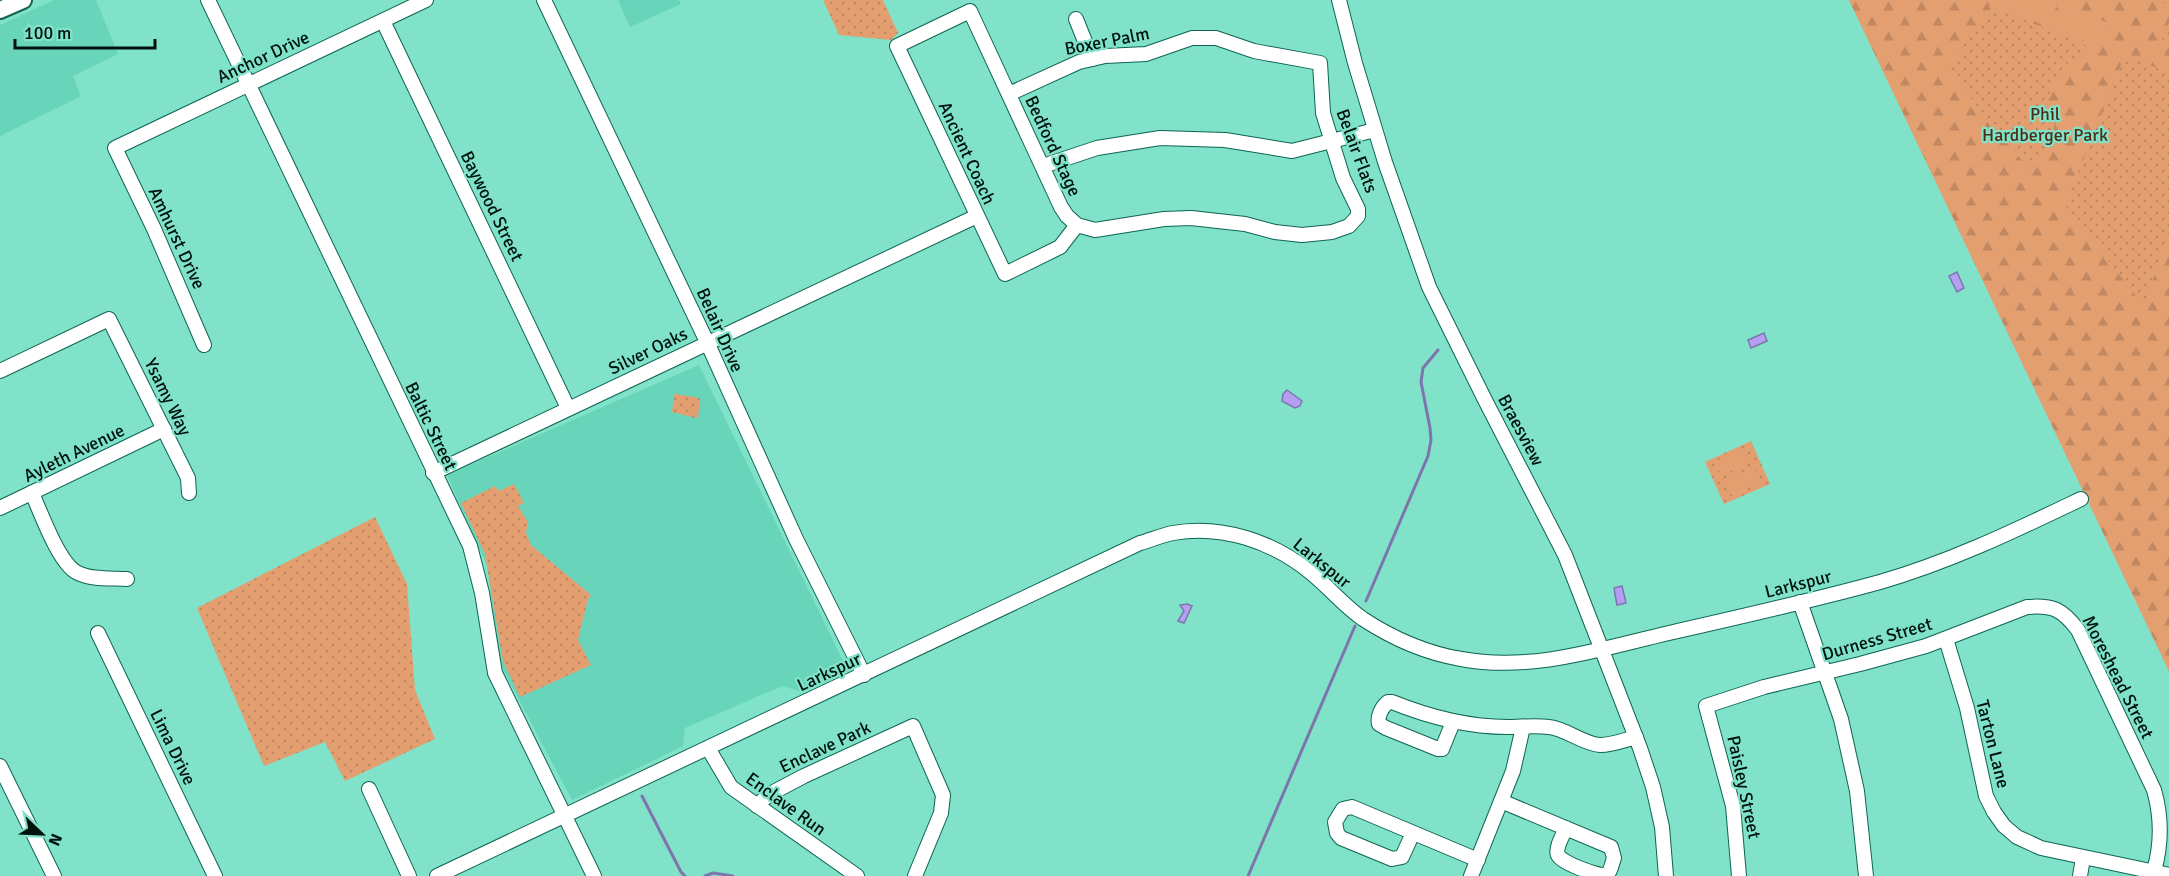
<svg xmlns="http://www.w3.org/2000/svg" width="2169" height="876" viewBox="0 0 2169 876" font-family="Signika,sans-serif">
  <defs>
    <pattern id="green-dots" width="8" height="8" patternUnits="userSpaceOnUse" patternTransform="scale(1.5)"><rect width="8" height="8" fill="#e49f71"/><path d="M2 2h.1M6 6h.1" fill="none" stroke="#c28861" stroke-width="1.8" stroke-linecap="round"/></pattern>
    <pattern id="forest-firs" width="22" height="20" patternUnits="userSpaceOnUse" patternTransform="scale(1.5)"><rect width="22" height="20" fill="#e49f71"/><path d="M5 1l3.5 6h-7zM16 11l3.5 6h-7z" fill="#c28861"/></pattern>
  </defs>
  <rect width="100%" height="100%" fill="#7fe2c9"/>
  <g fill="#68d5ba">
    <polygon points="54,0 96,0 118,54 73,76 81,96 0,136 0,25"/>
    <polygon points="618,0 679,0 681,4 630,27"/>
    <polygon points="699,365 848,671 802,692 782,686 685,728 683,746 572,800 500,664 487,566 447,475"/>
  </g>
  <g fill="url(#green-dots)">
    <polygon points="823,0 883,0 898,33 891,40 839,35"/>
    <polygon points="1849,0 2169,0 2169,671"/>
    <polygon points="676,394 699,398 700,400 698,417 696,418 672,412 674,395"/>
    <polygon points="1751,441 1770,484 1724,504 1705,462"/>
    <polygon points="514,484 524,503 518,506 528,522 526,533 531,545 591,595 588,599 578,640 591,665 520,697 503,661 485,554 461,503 495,486 499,491"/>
    <polygon points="375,517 407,584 415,690 435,739 345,781 325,742 264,766 197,608"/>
  </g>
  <path fill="url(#forest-firs)" fill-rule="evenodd" d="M 1849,0 L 2014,0 L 2010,11 L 2057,3 L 2050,0 L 2156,0 L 2169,5 L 2169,23 L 2162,40 L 2169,43 L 2169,73 L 2125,55 L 2065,205 L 2144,306 L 2169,232 L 2169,671 ZM 1990,6 L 2086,45 L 2079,62 L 2065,64 L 2043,105 L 2057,109 L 2053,134 L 2031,171 L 1947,70 Z"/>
  <g fill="#e49f71">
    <polygon points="2014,0 2050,0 2058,3 2048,27 2009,11"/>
    <polygon points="2069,7 2108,23 2098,46 2059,31"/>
    <polygon points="1745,448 1752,462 1721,475 1715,461"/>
    <polygon points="1754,468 1761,482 1730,495 1724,481"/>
  </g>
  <g fill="#b59ff3" stroke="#7f75ae" stroke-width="1.5">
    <polygon points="1957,272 1964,288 1957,292 1949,276"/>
    <polygon points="1764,333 1767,341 1751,348 1748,340"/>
    <polygon points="1287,390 1302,401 1300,406 1295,408 1282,401 1283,394"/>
    <polygon points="1622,586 1626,603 1617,605 1614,588"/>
    <polygon points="1187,604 1192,606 1184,623 1178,621 1184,611 1180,605"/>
  </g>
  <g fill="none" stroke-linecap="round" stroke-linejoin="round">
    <g stroke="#7f75ae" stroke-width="3">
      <polyline points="1366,601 1428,456 1431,440 1430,428 1421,382 1423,368 1438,350"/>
      <polyline points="642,796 681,872 685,876"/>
      <polyline points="705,876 713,873 733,876"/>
      <polyline points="1248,876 1355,626"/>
    </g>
    <g stroke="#0f6453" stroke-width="16">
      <g id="minor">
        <polyline points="208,0 470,546 482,593 495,673 594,876"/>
        <polyline points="544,0 707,342 796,539 864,675"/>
        <polyline points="1339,0 1355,63 1385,162 1429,287 1485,400 1565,555 1640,748 1653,787 1662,827 1666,876"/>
        <polyline points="1076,19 1092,59"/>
        <polyline points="383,21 568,408"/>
        <polyline points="1009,94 1079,62 1105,56 1146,54 1192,38 1216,38 1254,51 1320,63 1323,113 1343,178 1358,209 1358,216 1349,226 1332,232 1302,235 1275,232 1245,224 1191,218 1164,219 1095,230 1077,225 1067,216 1061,207 970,11 897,46 1005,274 1060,247 1077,225"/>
        <polyline points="1043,166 1097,148 1160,138 1225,140 1292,151 1375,130"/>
        <polyline points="204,345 154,229 115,148 426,0"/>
        <polyline points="0,371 109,319 188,478 189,493"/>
        <polyline points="433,473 977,216"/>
        <path d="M 32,493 C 41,513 58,561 76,572 C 90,580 111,578 127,579"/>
        <polyline points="0,508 164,429"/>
        <polyline points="1800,602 1841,719 1857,791 1866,876"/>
        <polyline points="98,633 215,876"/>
        <polyline points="1946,639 1967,708 1986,796 1994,812 2004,826 2017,837 2041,848 2169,875"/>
        <path d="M 1453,722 L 1442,749 L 1438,749 L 1386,728 L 1379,724 C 1377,716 1382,707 1388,702 L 1392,702 C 1429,717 1467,727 1508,727 C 1521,727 1535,725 1549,727 C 1567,729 1583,744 1600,745 C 1612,745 1625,740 1636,737"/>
        <polyline points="708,748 731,787 857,876"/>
        <polyline points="0,766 54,876"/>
        <polyline points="369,789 409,876"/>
        <path d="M 1501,801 L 1606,845 L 1611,847 L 1614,858 C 1612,863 1611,873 1605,875 C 1598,876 1561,863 1558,855 C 1555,848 1563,835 1566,828"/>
        <polyline points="757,806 768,795 804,776 913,726 943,795 941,813 915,876"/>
        <polyline points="1413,833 1402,857 1392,859 1341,838 1337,833 1335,822 1343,809 1352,807 1478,860"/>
        <path d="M 437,876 L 1140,543 C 1151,540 1162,535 1173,533 C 1222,524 1273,542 1310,572 C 1329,587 1343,605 1363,619 C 1392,638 1426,653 1461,659 C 1532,672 1600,649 1669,633 C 1740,617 1811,601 1880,582 C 1950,562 2016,530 2081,499"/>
        <polyline points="1471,876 1513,771 1523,727"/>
        <path d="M 1739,876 L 1733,806 L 1706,706 L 1764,687 L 1860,664 L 1926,646 L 2027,607 C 2053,605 2062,609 2078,630 L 2154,790 C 2162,818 2162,843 2154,871"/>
        <polyline points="2080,876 2083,858"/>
      </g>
    </g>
    <g stroke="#0f6453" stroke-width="20">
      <polyline id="major" points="0,10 23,0"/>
    </g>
    <use href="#minor" stroke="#fff" stroke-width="14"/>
    <use href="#major" stroke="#fff" stroke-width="16"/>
  </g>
  <g text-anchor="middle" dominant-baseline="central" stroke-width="4.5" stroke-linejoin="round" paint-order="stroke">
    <g font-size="18" fill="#00120d" stroke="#7fe2c9">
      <text transform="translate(1107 41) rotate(-11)">Boxer Palm</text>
      <text transform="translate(263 57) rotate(-25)">Anchor Drive</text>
      <text transform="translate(1053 146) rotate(65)">Bedford Stage</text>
      <text transform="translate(1357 151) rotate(70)">Belair Flats</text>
      <text transform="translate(967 153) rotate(65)">Ancient Coach</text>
      <text transform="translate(492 206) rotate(64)">Baywood Street</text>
      <text transform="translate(177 238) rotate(65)">Amhurst Drive</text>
      <text transform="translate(720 330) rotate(66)">Belair Drive</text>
      <text transform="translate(648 351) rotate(-26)">Silver Oaks</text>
      <text transform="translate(168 397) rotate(64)">Ysamy Way</text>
      <text transform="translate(431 426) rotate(64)">Baltic Street</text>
      <text transform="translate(1521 430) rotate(62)">Braesview</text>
      <text transform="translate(74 453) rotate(-26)">Ayleth Avenue</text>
      <text transform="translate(1322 563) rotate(39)">Larkspur</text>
      <text transform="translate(1798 584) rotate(-14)">Larkspur</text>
      <text transform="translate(1877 639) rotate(-16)">Durness Street</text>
      <text transform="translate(829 672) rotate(-25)">Larkspur</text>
      <text transform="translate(2118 677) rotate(63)">Moreshead Street</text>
      <text transform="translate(1993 744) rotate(76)">Tarton Lane</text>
      <text transform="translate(173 747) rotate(64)">Lima Drive</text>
      <text transform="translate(825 747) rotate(-25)">Enclave Park</text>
      <text transform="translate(1744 787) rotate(78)">Paisley Street</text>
      <text transform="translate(786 804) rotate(36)">Enclave Run</text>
    </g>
    <g font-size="18" fill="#4d2c15" stroke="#7fe2c9">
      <text x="2045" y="114">Phil<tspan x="2045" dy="21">Hardberger Park</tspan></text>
    </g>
  </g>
  <g transform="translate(42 834) rotate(113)" stroke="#7fe2c9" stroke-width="4.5" paint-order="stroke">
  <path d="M0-4.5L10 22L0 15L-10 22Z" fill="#00120d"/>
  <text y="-9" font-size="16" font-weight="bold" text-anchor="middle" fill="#00120d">N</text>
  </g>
  <path d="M15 39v9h140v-9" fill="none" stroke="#00120d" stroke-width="3"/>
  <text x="24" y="39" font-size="18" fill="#00120d" stroke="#7fe2c9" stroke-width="4.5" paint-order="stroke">100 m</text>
</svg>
